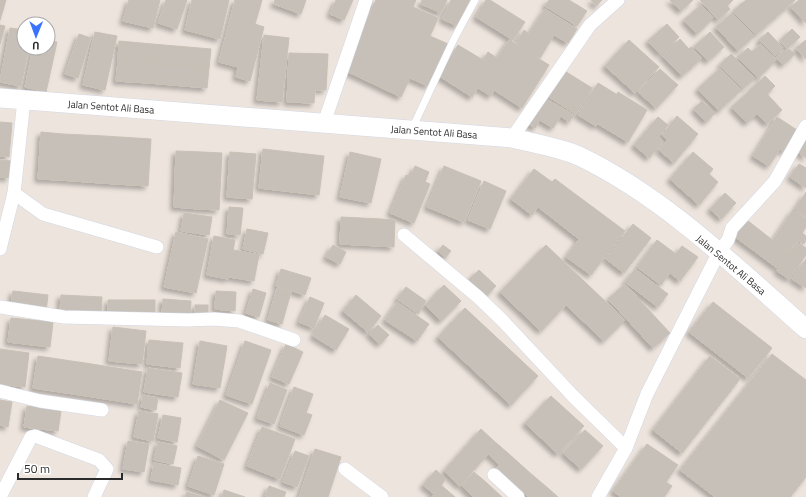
<svg xmlns="http://www.w3.org/2000/svg" width="806" height="497" viewBox="0 0 806 497" font-family="'Titillium Web',sans-serif">
  <defs>
    <filter id="shadow"><feDropShadow dx="-3.5" dy="3.5" stdDeviation="2" flood-color="#0004"/></filter>
  </defs>
  <rect width="100%" height="100%" fill="#ede4dd"/>
  <g fill="#c6c0b8" stroke="#c9c0b6" filter="url(#shadow)">
    <polygon points="0,0 6,0 0,20"/>
    <polygon points="129,0 160,0 153,28 123,21"/>
    <polygon points="166,0 187,0 177,29 158,23"/>
    <polygon points="192,0 229,0 220,39 185,30"/>
    <polygon points="235,0 262,0 255,24 264,27 250,81 236,77 238,67 219,62"/>
    <polygon points="275,0 306,0 301,14 274,4"/>
    <polygon points="336,0 353,0 344,20 330,14"/>
    <polygon points="376,0 416,0 413,7 438,18 430,36 448,44 428,86 410,78 401,97 344,70"/>
    <polygon points="422,0 447,0 441,13 421,4"/>
    <polygon points="451,0 470,0 457,26 442,19"/>
    <polygon points="486,0 490,0 525,22 513,40 476,17"/>
    <polygon points="549,0 569,0 587,11 577,26 545,6"/>
    <polygon points="591,0 602,0 596,6"/>
    <polygon points="670,0 693,0 681,11"/>
    <polygon points="700,0 733,0 727,6 730,9 718,20"/>
    <polygon points="746,0 795,0 756,35 733,11"/>
    <polygon points="799,0 806,0 806,23 791,7"/>
    <polygon points="701,5 713,18 697,34 684,20"/>
    <polygon points="545,9 577,29 568,43 554,35 540,58 516,43 524,30 529,34"/>
    <polygon points="732,13 754,36 738,51 716,27"/>
    <polygon points="667,24 679,37 660,54 648,41"/>
    <polygon points="0,25 5,26 0,44"/>
    <polygon points="10,28 24,30 24,48 29,48 21,86 0,82"/>
    <polygon points="792,29 800,37 787,49 780,41"/>
    <polygon points="95,32 117,36 105,90 83,85"/>
    <polygon points="710,32 724,47 708,61 694,47"/>
    <polygon points="768,32 783,48 775,56 759,40"/>
    <polygon points="79,34 91,38 78,78 65,74"/>
    <polygon points="264,35 289,38 282,102 257,100"/>
    <polygon points="680,39 689,49 691,47 702,58 682,76 662,55"/>
    <polygon points="48,40 57,42 46,92 25,87 33,48 48,48"/>
    <polygon points="509,40 549,65 522,108 494,90 491,96 478,88 472,97 439,76 458,45 483,60 488,52 497,58"/>
    <polygon points="629,40 659,67 635,93 605,66"/>
    <polygon points="806,40 806,59 796,48"/>
    <polygon points="119,41 152,44 150,63 118,61"/>
    <polygon points="152,44 211,49 209,68 150,63"/>
    <polygon points="761,44 776,60 758,78 738,57 748,48 752,52"/>
    <polygon points="789,49 795,54 783,65 776,57 784,50 786,52"/>
    <polygon points="289,53 328,54 326,90 315,90 314,103 287,102"/>
    <polygon points="731,54 755,78 743,89 720,65"/>
    <polygon points="118,61 150,63 149,83 116,81"/>
    <polygon points="150,63 209,68 207,88 149,83"/>
    <polygon points="720,68 741,90 719,111 698,89"/>
    <polygon points="660,69 678,85 656,108 638,92"/>
    <polygon points="563,70 592,88 576,114 547,96"/>
    <polygon points="765,76 775,86 767,94 782,110 767,124 757,114 747,123 732,107"/>
    <polygon points="598,83 616,94 596,126 578,115"/>
    <polygon points="618,92 647,110 628,142 598,124"/>
    <polygon points="543,97 574,115 569,122 561,116 553,128 540,120 535,128 527,123"/>
    <polygon points="702,101 715,113 706,122 694,109"/>
    <polygon points="677,116 698,134 674,163 659,150 667,140 662,135"/>
    <polygon points="658,117 668,125 658,137 663,141 649,158 634,145"/>
    <polygon points="777,117 797,130 784,152 780,149 769,166 753,156"/>
    <polygon points="0,122 12,123 9,157 0,156"/>
    <polygon points="41,132 63,134 60,180 38,179"/>
    <polygon points="63,134 104,136 101,183 60,180"/>
    <polygon points="104,136 151,139 148,186 101,183"/>
    <polygon points="806,140 806,158 798,152"/>
    <polygon points="263,149 324,156 319,195 259,188"/>
    <polygon points="176,151 202,152 199,209 174,207"/>
    <polygon points="202,152 222,153 219,210 199,209"/>
    <polygon points="230,152 256,154 252,199 227,197"/>
    <polygon points="350,152 381,159 371,203 340,197"/>
    <polygon points="693,152 713,169 709,174 718,182 699,205 670,179"/>
    <polygon points="0,160 11,161 9,178 0,177"/>
    <polygon points="799,164 806,168 806,188 790,177"/>
    <polygon points="415,166 429,172 425,182 430,184 414,223 390,213 406,175 411,176"/>
    <polygon points="444,166 481,181 464,222 427,207"/>
    <polygon points="534,169 552,182 555,179 625,231 591,275 566,257 579,239 538,207 532,215 511,199"/>
    <polygon points="484,181 506,191 490,229 468,220"/>
    <polygon points="806,192 806,217 795,209"/>
    <polygon points="725,193 736,203 721,219 710,209"/>
    <polygon points="229,207 243,208 240,235 227,234"/>
    <polygon points="793,210 806,218 806,227 802,233 806,236 806,240 804,244 797,240 789,251 773,240"/>
    <polygon points="184,213 212,217 209,235 181,231"/>
    <polygon points="341,217 381,219 379,246 340,244"/>
    <polygon points="743,217 789,253 777,268 730,233"/>
    <polygon points="381,219 395,220 394,247 379,246"/>
    <polygon points="633,224 651,238 624,273 606,259"/>
    <polygon points="247,229 268,233 263,254 243,249"/>
    <polygon points="176,232 208,239 196,293 164,287"/>
    <polygon points="214,236 235,240 228,279 207,275"/>
    <polygon points="657,240 676,254 682,246 698,257 680,281 670,273 661,285 637,267"/>
    <polygon points="797,242 806,248 806,255 789,279 777,271"/>
    <polygon points="333,245 346,252 340,264 326,257"/>
    <polygon points="443,245 451,251 445,258 438,251"/>
    <polygon points="546,245 625,320 604,341 566,305 541,331 500,292"/>
    <polygon points="234,250 259,255 254,281 229,277"/>
    <polygon points="806,259 806,288 792,279"/>
    <polygon points="281,269 311,278 305,295 276,286"/>
    <polygon points="635,269 668,294 658,307 625,282"/>
    <polygon points="479,270 496,286 485,297 468,281"/>
    <polygon points="625,284 670,333 653,348 608,299"/>
    <polygon points="444,285 461,301 441,321 425,305"/>
    <polygon points="406,287 426,301 418,314 397,299"/>
    <polygon points="277,288 291,292 282,324 268,320"/>
    <polygon points="253,289 266,293 259,317 246,313"/>
    <polygon points="13,291 48,295 46,312 11,307"/>
    <polygon points="216,291 236,292 235,311 215,309"/>
    <polygon points="61,295 102,297 101,315 60,313"/>
    <polygon points="356,295 381,316 368,332 343,311"/>
    <polygon points="310,297 324,303 314,328 299,322"/>
    <polygon points="163,299 191,301 190,318 162,316"/>
    <polygon points="108,300 137,300 137,317 108,316"/>
    <rect x="137" y="300" width="18" height="17"/>
    <polygon points="397,302 429,324 417,341 385,320"/>
    <polygon points="713,302 772,348 748,378 689,332"/>
    <rect x="195" y="305" width="13" height="11"/>
    <polygon points="465,308 538,376 511,405 438,337"/>
    <polygon points="325,315 349,329 336,350 313,336"/>
    <polygon points="11,318 53,322 50,347 8,342"/>
    <polygon points="378,325 389,335 380,344 369,334"/>
    <polygon points="113,327 146,331 142,364 109,361"/>
    <polygon points="149,340 183,343 180,368 147,364"/>
    <polygon points="200,341 227,346 220,388 193,384"/>
    <polygon points="245,341 271,350 263,373 237,364"/>
    <polygon points="286,344 303,352 289,384 272,377"/>
    <polygon points="0,349 29,353 25,387 0,384"/>
    <polygon points="772,354 806,380 806,477 790,497 715,497 680,470"/>
    <polygon points="38,356 85,363 80,395 33,388"/>
    <polygon points="710,356 740,379 682,453 653,430"/>
    <polygon points="85,363 142,372 137,404 80,395"/>
    <polygon points="237,364 263,373 252,404 226,395"/>
    <polygon points="148,368 182,373 178,397 144,392"/>
    <polygon points="270,383 287,390 274,424 257,418"/>
    <polygon points="294,387 313,394 306,413 287,406"/>
    <polygon points="143,395 158,398 156,410 141,407"/>
    <polygon points="551,396 584,426 558,454 525,423"/>
    <polygon points="0,400 12,402 8,427 0,425"/>
    <polygon points="220,400 248,413 224,460 197,446"/>
    <polygon points="27,406 61,411 58,431 24,427"/>
    <polygon points="287,406 312,415 304,435 280,426"/>
    <polygon points="139,411 158,414 153,441 134,437"/>
    <polygon points="163,415 181,418 177,442 158,438"/>
    <polygon points="262,427 295,439 280,479 247,466"/>
    <polygon points="481,429 494,441 485,451 488,454 460,486 444,471"/>
    <polygon points="585,430 603,446 581,469 563,453"/>
    <polygon points="128,441 149,444 144,472 123,469"/>
    <polygon points="494,441 509,454 500,465 485,451"/>
    <polygon points="158,442 177,446 173,464 154,460"/>
    <polygon points="647,444 678,465 666,482 672,486 664,497 621,497 613,491"/>
    <polygon points="315,449 341,457 328,497 299,497"/>
    <polygon points="295,451 309,456 297,487 283,482"/>
    <polygon points="509,454 529,472 517,487 496,469"/>
    <polygon points="198,456 224,464 214,495 188,486"/>
    <polygon points="154,463 181,468 178,485 151,480"/>
    <polygon points="436,470 446,479 441,485 455,497 431,497 434,494 423,485"/>
    <polygon points="474,472 488,484 476,497 473,497 462,486"/>
    <polygon points="529,472 549,489 542,497 529,497 517,487"/>
    <polygon points="488,484 502,497 476,497"/>
    <polygon points="269,486 286,492 284,497 265,496"/>
    <polygon points="549,489 558,497 542,497"/>
    <polygon points="224,490 245,497 222,497"/>
    <polygon points="187,492 203,497 185,497"/>
  </g>
  <g fill="none" stroke-linecap="round" stroke-linejoin="round">
    <g stroke="#d2d8e4" stroke-width="8">
      <polyline id="lane" points="412,129 454,39 475,0"/>
    </g>
    <g stroke="#d2d8e4" stroke-width="14">
      <g id="street">
        <polyline points="324,123 366,0"/>
        <polyline points="512,138 590,25 618,0"/>
        <polyline points="14,193 43,214 157,247"/>
        <polyline points="404,235 478,297 502,320 573,396 626,448"/>
        <polyline points="0,249 14,193 24,100"/>
        <polyline points="0,307 64,317 188,320 214,319 239,321 294,340"/>
        <polyline points="0,391 40,401 102,410"/>
        <polyline points="345,469 382,497"/>
        <polyline points="494,475 518,497"/>
        <polyline points="0,497 31,437 35,436 99,460 107,469 94,497"/>
        <polyline points="598,497 626,448 647,394 719,252 728,240 732,228 775,181 806,126"/>
      </g>
    </g>
    <g stroke="#d2d8e4" stroke-width="20">
      <path id="secondary" d="M 0,98 L 512,138 C 532,143 561,148 579,156 C 663,196 737,268 806,329"/>
    </g>
    <use href="#lane" stroke="#fff" stroke-width="7"/>
    <use href="#street" stroke="#fff" stroke-width="13"/>
    <use href="#secondary" stroke="#fff" stroke-width="19"/>
  </g>
  <g text-anchor="middle" dominant-baseline="central" stroke-width="3" stroke-linejoin="round" paint-order="stroke">
    <g font-size="10" fill="#2b2b2b" stroke="#fff">
      <text transform="translate(111 107) rotate(4)">Jalan Sentot Ali Basa</text>
      <text transform="translate(434 132) rotate(4)">Jalan Sentot Ali Basa</text>
      <text transform="translate(731 265) rotate(40)">Jalan Sentot Ali Basa</text>
    </g>
  </g>
  <g transform="translate(36 36) rotate(181)"><circle r="19" fill="#ffffff" stroke="#aaaaaa"/>
  <path d="M0-3L7 15L0 10L-7 15Z" fill="#3874ff"/>
  <text y="-6" font-size="11" font-weight="bold" text-anchor="middle" fill="#2b2b2b">U</text>
  </g>
  <path d="M18 473v6h104v-6" fill="none" stroke="#2b2b2b" stroke-width="2"/>
  <text x="24" y="473" font-size="12" fill="#2b2b2b" stroke="#ffffff" stroke-width="3" paint-order="stroke">50 m</text>
</svg>
